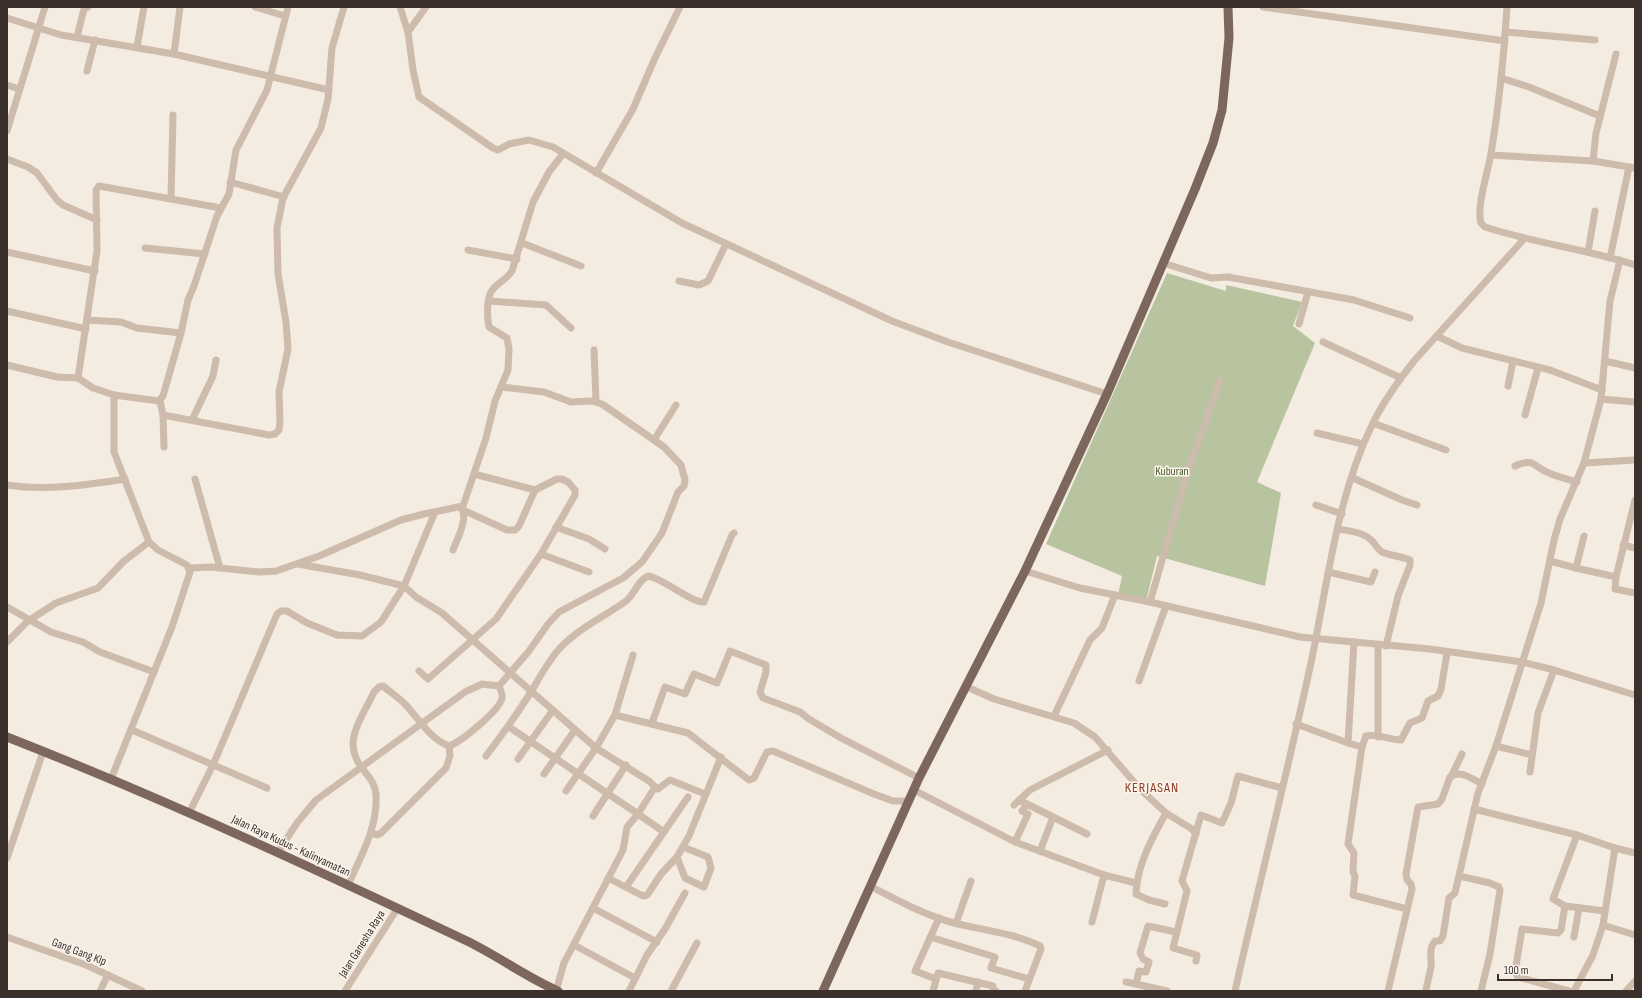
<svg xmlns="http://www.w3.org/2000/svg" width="1642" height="998" viewBox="0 0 1642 998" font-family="'Sofia Sans Condensed',sans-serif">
  <rect width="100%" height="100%" fill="#f4ebe1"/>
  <polygon fill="#b8c4a0" points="1167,273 1226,291 1226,285 1302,302 1293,326 1315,343 1257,482 1281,493 1265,586 1157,556 1146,601 1118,595 1122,576 1046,544"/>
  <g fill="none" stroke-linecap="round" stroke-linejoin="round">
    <g stroke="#cdbbac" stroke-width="7">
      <polyline points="255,7 285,16"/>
      <polyline points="400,7 408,32 413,70 419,97 493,148 498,150 509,144 529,140 553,147 682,223 892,321 948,342 1107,394"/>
      <polyline points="1263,7 1505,41"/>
      <path d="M 1507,7 C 1504,56 1499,105 1491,154 C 1488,171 1476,208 1481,223 L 1485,227 C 1534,243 1586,249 1635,265"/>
      <polyline points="7,18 61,35 174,54 329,90"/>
      <polyline points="408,32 426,7"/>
      <polyline points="1506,32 1595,40"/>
      <polyline points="77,37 84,9 88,7"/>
      <polyline points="137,47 144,7"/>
      <polyline points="174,54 180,7"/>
      <polyline points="87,71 95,40"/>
      <polyline points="1501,78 1529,87 1600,116"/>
      <polyline points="7,85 19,89"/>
      <polyline points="7,131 45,7"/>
      <polyline points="1491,155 1593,161 1635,168"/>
      <polyline points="7,159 28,167 37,173 57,200 63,205 97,220"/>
      <polyline points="1593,161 1596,133 1616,54"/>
      <polyline points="596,173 633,109 655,58 680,7"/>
      <polyline points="230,182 284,197"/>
      <polyline points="171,198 173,115"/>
      <polyline points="522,243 581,266"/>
      <polyline points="145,248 205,254"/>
      <polyline points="468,250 517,259"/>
      <polyline points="7,252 95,271"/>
      <polyline points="1588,252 1595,211"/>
      <polyline points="1610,258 1629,167"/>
      <polyline points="1163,263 1211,278 1228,277 1354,300 1410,318"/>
      <polyline points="679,281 699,285 708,281 726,244"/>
      <polyline points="489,301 546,305 571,328"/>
      <polyline points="7,311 86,329"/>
      <polyline points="87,320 121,322 137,328 181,333"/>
      <polyline points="1299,324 1308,292"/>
      <polyline points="1437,336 1462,348 1550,370 1602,390"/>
      <polyline points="1323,342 1401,378"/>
      <polyline points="594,350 596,401"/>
      <polyline points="1605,361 1635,368"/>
      <polyline points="7,365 57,377 78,378"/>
      <polyline points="1508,386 1513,361"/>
      <polyline points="114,395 159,401 163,396 181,333 188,300 194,286 217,216 229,194 236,150 267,90 288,7"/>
      <polyline points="1601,399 1635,402"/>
      <polyline points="160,401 163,415 164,447"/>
      <polyline points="163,415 269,435 275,434 279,430 280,422 279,392 288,349 286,322 278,274 277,228 283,198 321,128 328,99 332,48 344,7"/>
      <polyline points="1525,415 1538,368"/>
      <polyline points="192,420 213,376 216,360"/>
      <polyline points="1373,423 1446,450"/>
      <polyline points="1317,433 1363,444"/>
      <polyline points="654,440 676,405"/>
      <polyline points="1584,463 1635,460"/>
      <path d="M 1515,466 C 1535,457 1533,467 1549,473 C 1558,477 1568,479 1577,482"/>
      <polyline points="474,474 535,490"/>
      <polyline points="1353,478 1402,500 1417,505"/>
      <polyline points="195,479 220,568"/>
      <path d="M 7,485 C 45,491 87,485 125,479"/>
      <polyline points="1316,505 1342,514"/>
      <polyline points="556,527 589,539 605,549"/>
      <path d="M 1338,529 C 1349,531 1363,532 1371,540 C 1376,544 1377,549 1382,552 C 1391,556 1401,556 1410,560 L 1410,565 L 1398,596 L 1386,646"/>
      <polyline points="1623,545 1635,548"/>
      <path d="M 453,550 C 457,539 469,518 461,507"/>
      <polyline points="541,554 589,572"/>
      <polyline points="1550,561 1576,568 1584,536"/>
      <polyline points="298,564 360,575 404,586 416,597 442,613 596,748 649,781 655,787 638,814 664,832"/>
      <path d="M 190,568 L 211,567 L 259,572 L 276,571 L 319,556 L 401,520 L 424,514 L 463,506 L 486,438 L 495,401 L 508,370 L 509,349 L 507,338 L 489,327 C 487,317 486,297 493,289 C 499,282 507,279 512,271 L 533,202 L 549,172 L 563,154"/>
      <polyline points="1576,568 1616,577 1615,589 1635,593"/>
      <polyline points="1025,571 1080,588 1150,602 1300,637 1430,649 1522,662 1554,670 1635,695"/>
      <polyline points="1328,572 1371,582 1375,572"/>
      <polyline points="1616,577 1635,500"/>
      <polyline points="1150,602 1187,474 1220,380"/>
      <polyline points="7,607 51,632 83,642 100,652 154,672"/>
      <polyline points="7,642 28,621 56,603 98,588 124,561 149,542"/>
      <polyline points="1354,642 1348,743 1362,747"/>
      <polyline points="419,671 428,679 496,619 541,554 575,495 575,490 568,482 562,479 557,479 535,490 519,526 515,530 507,530 463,510"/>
      <polyline points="1139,681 1166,606"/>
      <polyline points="967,687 994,699 1074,723 1095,737 1140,789 1166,813 1192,829 1196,834"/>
      <polyline points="615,715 633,655"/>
      <polyline points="1054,716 1090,640 1102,628 1115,595"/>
      <polyline points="652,723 665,687 685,694 694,674 717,683 730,651 766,665 766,672 760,692 763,698 800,712 809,719 841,738 919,778"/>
      <polyline points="1296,724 1348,743"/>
      <polyline points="509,727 638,814 627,827 623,850 564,963 556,991"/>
      <polyline points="132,730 267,788"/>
      <polyline points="1378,737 1378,645"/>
      <polyline points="1496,746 1532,755"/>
      <path d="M 486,756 C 502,735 517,714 531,692 C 540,677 548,661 560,648 C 579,628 604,617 626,601 C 635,594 638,580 648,576 C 663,578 693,604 704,602 L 732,535 L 734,533"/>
      <polyline points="518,759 553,710"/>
      <polyline points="1530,772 1538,713 1554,670"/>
      <polyline points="544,774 575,730"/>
      <polyline points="1452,775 1462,754"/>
      <polyline points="111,779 172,627 190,572 187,565 158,550 149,542 114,452 114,395 93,388 78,378 97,251 96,190 99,186 221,208"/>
      <polyline points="655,787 658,789 670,780 705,794"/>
      <polyline points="914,790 1015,842 1104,875 1136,883"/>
      <polyline points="566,791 596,748 615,715 688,733 749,780 754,778 767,752 773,751 874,794 893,801 909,801"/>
      <polyline points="1019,800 1087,834"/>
      <polyline points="1014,805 1030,790 1108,750"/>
      <polyline points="1474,809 1577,835 1615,848 1603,925 1635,935"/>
      <polyline points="189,813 213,765 277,614 281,611 287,611 307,623 337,635 362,636 381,622 404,586 435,512"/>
      <polyline points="593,816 626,765"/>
      <polyline points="371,833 377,835 381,833 446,768 450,756 449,746"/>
      <polyline points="1577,835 1553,899 1565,906 1605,911"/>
      <polyline points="1015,842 1028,814 1022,811 1027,804"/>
      <polyline points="1615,848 1635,853"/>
      <polyline points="1040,851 1053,817"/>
      <polyline points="278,852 297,823 316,800 465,692 482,684 499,686 529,651 548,624 559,612 623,578 642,562 662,533 678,492 684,486 685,480 681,465 664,447 602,404 592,401 571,402 544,392 501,387"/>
      <polyline points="677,857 685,878 704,887 711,868 708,857 683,847"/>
      <polyline points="7,858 43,752"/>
      <polyline points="1459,876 1490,883 1499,887 1500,890 1490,954 1481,991"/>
      <polyline points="608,878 641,895 645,896 648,894 661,874 677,857 689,836 721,757"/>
      <path d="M 348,885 C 361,856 378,827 376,794 C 375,783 368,776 362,768 C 341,741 362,718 374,692 L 379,687 L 383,686 C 390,692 398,697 405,704 C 418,718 430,739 449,746 C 461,742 500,710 502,698 C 503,694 500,689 499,686"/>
      <path d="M 870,886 C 897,900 924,915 954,923 C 982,930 1014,933 1040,946 L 1041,949 L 1025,991"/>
      <polyline points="626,887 688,797"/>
      <path d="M 1165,904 L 1149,900 L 1136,894 C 1137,865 1152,838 1166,813"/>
      <polyline points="1565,906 1561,930 1558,933 1522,929 1515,972 1518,977 1569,991"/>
      <polyline points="593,908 657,942"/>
      <path d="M 1407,909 L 1353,895 L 1355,876 L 1353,872 L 1354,853 L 1348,844 L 1362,747 L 1366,736 C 1374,733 1391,740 1401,740 L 1410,723 L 1422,718 L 1428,701 L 1438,696 L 1441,689 L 1447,653"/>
      <polyline points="1092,922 1104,875"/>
      <polyline points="956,923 971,881"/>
      <polyline points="7,937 86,965 142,991"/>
      <polyline points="930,937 995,957 991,968 1029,979"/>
      <polyline points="1574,937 1579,908"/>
      <polyline points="574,945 635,978"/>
      <polyline points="1196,961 1197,955 1173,948 1187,891 1182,881 1201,815 1222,823 1231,803 1238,776 1282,788"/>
      <polyline points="936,979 915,971 939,918"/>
      <polyline points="1126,982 1136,984"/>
      <polyline points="100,991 108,975"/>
      <polyline points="345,991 397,909"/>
      <polyline points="629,991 647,955 665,929 685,893"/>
      <polyline points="671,991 697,943"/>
      <polyline points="933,991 938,973 993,986 993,990 996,991"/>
      <polyline points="976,991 978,982"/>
      <polyline points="1167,991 1136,984 1139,971 1146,972 1149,962 1143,959 1140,953 1148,926 1176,932"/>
      <path d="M 1235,991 C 1260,880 1288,770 1312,658 C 1328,580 1337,497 1372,425 C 1383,402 1399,380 1414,361 L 1524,239"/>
      <path d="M 1388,991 L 1412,889 L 1411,884 L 1407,880 L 1406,874 L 1418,807 L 1438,804 L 1442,799 L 1450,777 C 1460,769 1472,779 1482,784"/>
      <path d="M 1426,991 C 1427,983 1430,974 1431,966 C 1432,956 1428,950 1435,941 L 1440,941 L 1443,936 L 1449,898 L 1455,893 L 1478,793 L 1496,746 L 1541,603 L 1554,540 L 1560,519 L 1584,463 L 1601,399 L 1610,301 L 1620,260"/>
      <polyline points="1574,991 1593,955 1603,925"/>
      <polyline points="1626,991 1635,981"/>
    </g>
    <g stroke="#7d675c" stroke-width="9">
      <path d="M 7,737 C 163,798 315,869 467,941 C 498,956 526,977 558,991"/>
      <polyline points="823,991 919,778 1025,571 1107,394 1195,189 1213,143 1222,110 1229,38 1228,7"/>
    </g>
  </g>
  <g text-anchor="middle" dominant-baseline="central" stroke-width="3" stroke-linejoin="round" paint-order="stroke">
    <g font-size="12" fill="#4a5a2e" stroke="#fbf5ee">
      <text x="1172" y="471">Kuburan</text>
    </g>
    <g font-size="12" fill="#3b302b" stroke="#fbf5ee">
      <text transform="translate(291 846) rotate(25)">Jalan Raya Kudus - Kalinyamatan</text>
      <text transform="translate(362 944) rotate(-58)">Jalan Ganesha Raya</text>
      <text transform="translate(79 952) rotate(21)">Gang Gang Klp</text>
    </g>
    <g font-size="14" letter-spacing="1" fill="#8c3b22" stroke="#fbf5ee">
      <text x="1152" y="787">KERJASAN</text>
    </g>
  </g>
  <rect width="1642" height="998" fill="none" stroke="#3b302b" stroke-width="16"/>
  <path d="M1498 974v6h114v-6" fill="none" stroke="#3b302b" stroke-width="2"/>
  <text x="1504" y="974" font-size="12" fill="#3b302b" stroke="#fbf5ee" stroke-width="3" paint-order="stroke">100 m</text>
</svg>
